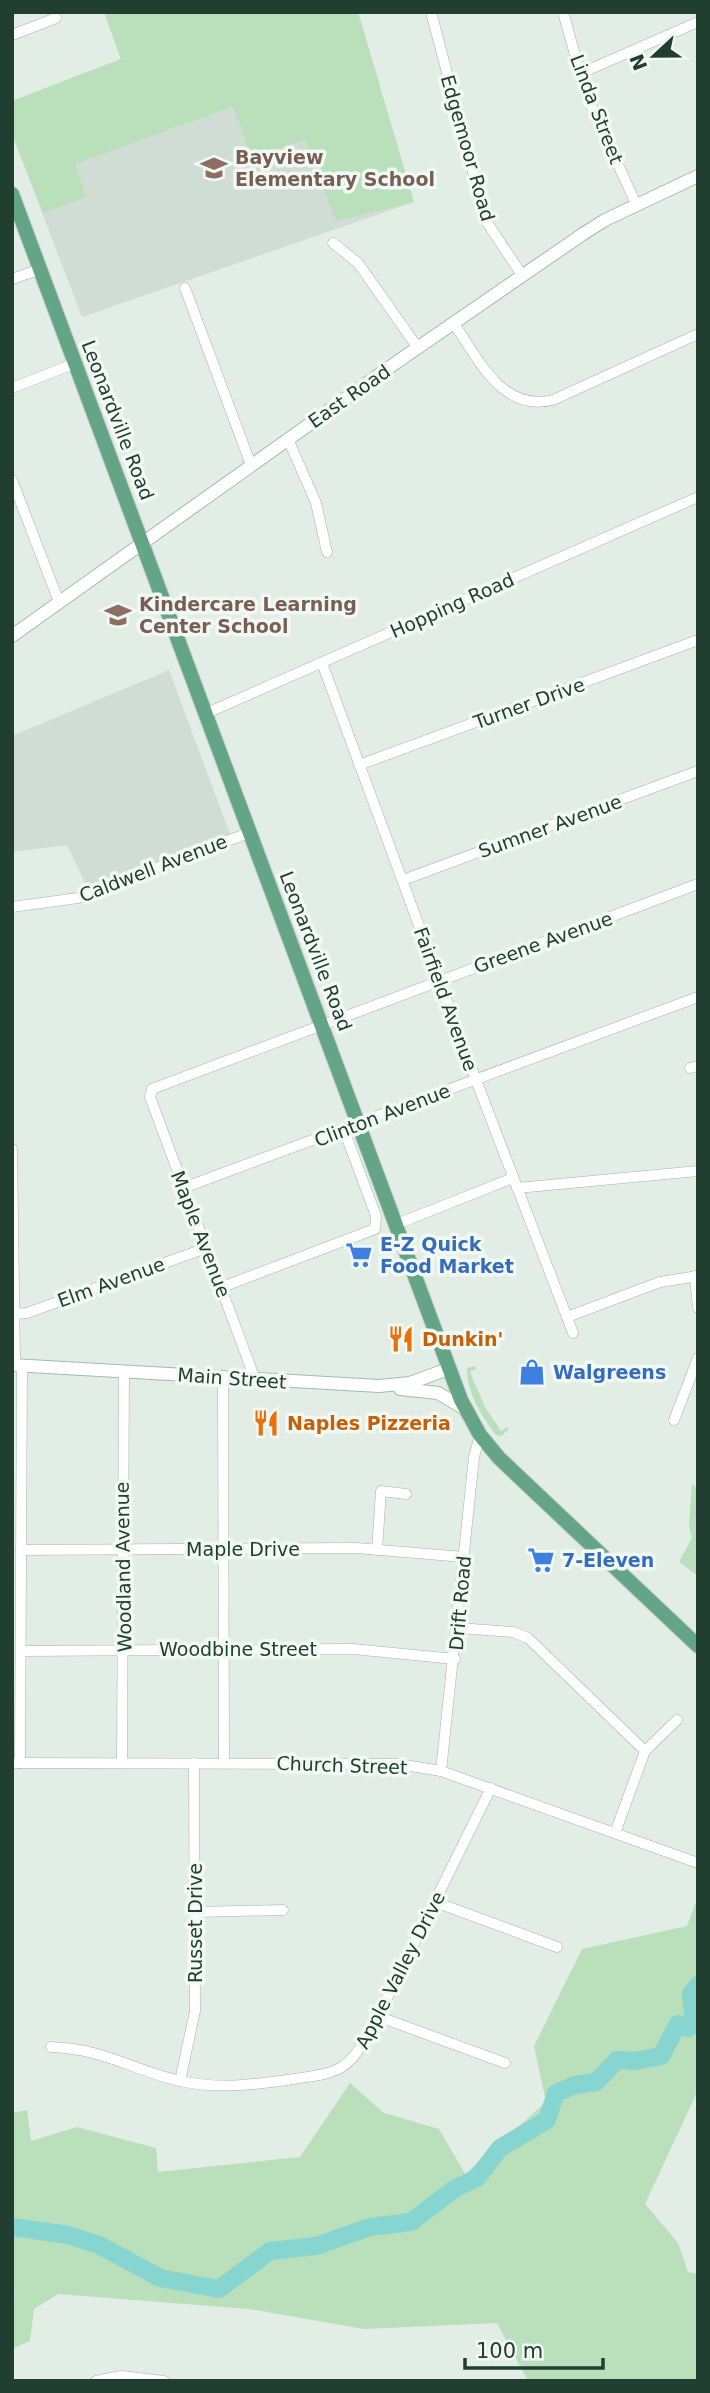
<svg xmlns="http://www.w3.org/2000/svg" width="710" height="2393" viewBox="0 0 710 2393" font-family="'DejaVu Sans',sans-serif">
  <rect width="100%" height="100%" fill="#e2ede5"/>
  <g fill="#d0ddd4">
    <polygon points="104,12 358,12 414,202 82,317 12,134 12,101 121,59"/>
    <polygon points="169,670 231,837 88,889 67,845 12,852 12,736"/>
  </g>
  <g fill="#b9dfbb">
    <polygon points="104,12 358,12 414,202 336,221 305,139 252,158 233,106 75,164 86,197 43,213 12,134 12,101 121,59"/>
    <path d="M 476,1366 L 476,1369 L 470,1372 L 485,1407 L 501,1431 L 507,1427 L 509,1429 L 501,1436 L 496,1435 C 481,1415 467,1393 467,1368 Z"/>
    <polygon points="692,1484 698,1489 698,1576 679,1562 692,1538 689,1526"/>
    <polygon points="698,1896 698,2090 645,2204 678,2243 688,2272 698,2274 698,2381 528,2381 497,2323 364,2329 249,2309 58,2294 34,2309 30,2341 12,2349 12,2305 15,2295 12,2292 12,2113 27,2110 31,2141 77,2127 156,2148 158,2172 300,2157 350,2083 384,2113 439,2129 465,2174 546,2102 534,2046 582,1949 687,1926"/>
  </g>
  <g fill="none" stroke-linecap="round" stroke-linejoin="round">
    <polyline stroke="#86d5d1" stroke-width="18" points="12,2227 68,2235 99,2245 160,2278 219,2289 270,2251 316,2246 370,2227 411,2222 454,2189 477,2178 500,2148 547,2120 556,2093 575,2085 596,2082 617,2060 635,2061 661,2056 678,2024 688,2028 694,2023 691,1994 698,1985"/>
    <g stroke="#a4b5ab" stroke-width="11">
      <g id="street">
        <polyline points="431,12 486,221 522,275"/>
        <polyline points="563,12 586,94 636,204"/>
        <polyline points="12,35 56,18"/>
        <polyline points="579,74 698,22"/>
        <polyline points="333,243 358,263 418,348"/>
        <polyline points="12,279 41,269"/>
        <polyline points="185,288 251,465"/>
        <path d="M 454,324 C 479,359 501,412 553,400 L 698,334"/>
        <polyline points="12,388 76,363"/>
        <polyline points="288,439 316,503 327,552"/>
        <polyline points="12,480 59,602"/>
        <polyline points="322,663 476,1080 573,1333"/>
        <polyline points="207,713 698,497"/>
        <polyline points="359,765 698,640"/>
        <polyline points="403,880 698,771"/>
        <polyline points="12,907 78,898 251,832"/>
        <polyline points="690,1068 698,1066"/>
        <polyline points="12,1149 15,1365"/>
        <polyline points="183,1188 698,997"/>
        <polyline points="517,1188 698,1171"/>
        <polyline points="397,1224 513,1178"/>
        <polyline points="695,1276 698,1308"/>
        <polyline points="222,1287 375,1229 376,1216 344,1130"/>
        <polyline points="15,1314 27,1313 206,1248"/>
        <polyline points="567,1317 660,1282 698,1276"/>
        <polyline points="223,1377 224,1763"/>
        <polyline points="255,1379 150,1097 152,1089 698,884"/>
        <polyline points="674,1420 698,1358"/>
        <polyline points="21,1550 356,1548 464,1557"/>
        <polyline points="377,1550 381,1491 406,1494"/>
        <polyline points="458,1628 513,1632 528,1638 645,1751"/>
        <polyline points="21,1651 353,1649 455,1659"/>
        <polyline points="122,1762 124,1371"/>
        <polyline points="12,1763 398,1764 441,1771 698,1863"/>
        <polyline points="20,1763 22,1365"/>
        <polyline points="441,1771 474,1457 480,1435"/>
        <polyline points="615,1833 645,1751 677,1720"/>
        <polyline points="435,1902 557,1947"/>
        <polyline points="195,1912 283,1910"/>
        <polyline points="377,2016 505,2063"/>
        <path d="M 51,2047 C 106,2049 131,2070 180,2081 C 216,2089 251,2085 287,2080 C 338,2072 346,2075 372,2028 L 491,1788"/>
        <polyline points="180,2081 195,2011 194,1763"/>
        <polyline points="96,2381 121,2376 164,2381"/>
      </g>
    </g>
    <g stroke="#a2bcae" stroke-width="14">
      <g id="secondary">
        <polyline points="12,636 394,364 583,234 605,220 698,176"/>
        <polyline points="12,1365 379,1386 410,1383 448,1369"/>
        <polyline points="400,1389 438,1393 465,1409"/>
      </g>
    </g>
    <g stroke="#c1c9c5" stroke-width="16">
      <polyline id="primary" points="12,194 461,1400 480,1435 499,1458 698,1646"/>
    </g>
    <use href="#street" stroke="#fff" stroke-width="10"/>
    <use href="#secondary" stroke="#fff" stroke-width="12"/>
    <use href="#primary" stroke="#63a586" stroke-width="14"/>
  </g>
  <defs>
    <g id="school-bare" transform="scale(2.1)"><path d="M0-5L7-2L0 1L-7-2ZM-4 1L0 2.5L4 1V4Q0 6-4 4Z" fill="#8d6e63" stroke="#f2f9f4" stroke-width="2.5" paint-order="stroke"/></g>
    <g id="supermarket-bare" transform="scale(2.1)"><path d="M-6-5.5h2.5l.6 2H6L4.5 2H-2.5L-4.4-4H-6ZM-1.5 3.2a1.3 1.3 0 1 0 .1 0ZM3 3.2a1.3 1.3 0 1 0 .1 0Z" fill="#3f7fe0" stroke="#f2f9f4" stroke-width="2.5" paint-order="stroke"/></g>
    <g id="restaurant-bare" transform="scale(2.1)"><path d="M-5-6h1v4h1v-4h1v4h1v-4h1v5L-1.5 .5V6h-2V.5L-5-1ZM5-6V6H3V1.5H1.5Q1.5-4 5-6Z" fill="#e8710a" stroke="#f2f9f4" stroke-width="2.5" paint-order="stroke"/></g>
    <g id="shop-bare" transform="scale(2.1)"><path d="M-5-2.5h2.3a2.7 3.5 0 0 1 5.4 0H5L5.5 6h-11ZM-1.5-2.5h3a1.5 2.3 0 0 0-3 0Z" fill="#3f7fe0" stroke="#f2f9f4" stroke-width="2.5" paint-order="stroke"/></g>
  </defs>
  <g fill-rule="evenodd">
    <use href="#school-bare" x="214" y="168"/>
    <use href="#school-bare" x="118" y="615"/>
    <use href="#supermarket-bare" x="359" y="1255"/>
    <use href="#restaurant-bare" x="401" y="1339"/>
    <use href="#shop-bare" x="532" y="1372"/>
    <use href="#restaurant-bare" x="266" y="1423"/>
    <use href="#supermarket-bare" x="541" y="1560"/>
  </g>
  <g text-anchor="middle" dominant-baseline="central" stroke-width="7" stroke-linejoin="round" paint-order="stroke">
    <g font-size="19" fill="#213f30" stroke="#f2f9f4">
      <text transform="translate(597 109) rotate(69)">Linda Street</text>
      <text transform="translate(468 148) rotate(74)">Edgemoor Road</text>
      <text transform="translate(349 396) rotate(-35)">East Road</text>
      <text transform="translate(118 420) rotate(69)">Leonardville Road</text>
      <text transform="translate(452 605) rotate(-24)">Hopping Road</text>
      <text transform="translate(529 703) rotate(-20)">Turner Drive</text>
      <text transform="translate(550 826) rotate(-20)">Sumner Avenue</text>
      <text transform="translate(153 868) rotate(-21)">Caldwell Avenue</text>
      <text transform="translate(543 942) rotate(-20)">Greene Avenue</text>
      <text transform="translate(316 951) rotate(69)">Leonardville Road</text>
      <text transform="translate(446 999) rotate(70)">Fairfield Avenue</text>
      <text transform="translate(382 1115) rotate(-21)">Clinton Avenue</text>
      <text transform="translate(201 1234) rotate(69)">Maple Avenue</text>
      <text transform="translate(111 1282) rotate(-20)">Elm Avenue</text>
      <text transform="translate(232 1378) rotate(4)">Main Street</text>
      <text x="243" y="1549">Maple Drive</text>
      <text transform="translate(123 1567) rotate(-91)">Woodland Avenue</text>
      <text transform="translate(460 1603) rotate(-85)">Drift Road</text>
      <text x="238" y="1649">Woodbine Street</text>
      <text transform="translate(342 1765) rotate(2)">Church Street</text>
      <text transform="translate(195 1923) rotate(-90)">Russet Drive</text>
      <text transform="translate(400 1970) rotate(-63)">Apple Valley Drive</text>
    </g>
    <g font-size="19" font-weight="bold" fill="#785e54" stroke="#f2f9f4" text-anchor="start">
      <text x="235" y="157">Bayview<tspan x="235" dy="22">Elementary School</tspan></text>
      <text x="139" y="604">Kindercare Learning<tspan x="139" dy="22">Center School</tspan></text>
    </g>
    <g font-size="19" font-weight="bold" fill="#366cbe" stroke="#f2f9f4" text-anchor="start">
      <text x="380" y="1244">E-Z Quick<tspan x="380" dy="22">Food Market</tspan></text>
      <text x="553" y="1372">Walgreens</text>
      <text x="562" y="1560">7-Eleven</text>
    </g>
    <g font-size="19" font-weight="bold" fill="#c56008" stroke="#f2f9f4" text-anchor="start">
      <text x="422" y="1339">Dunkin'</text>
      <text x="287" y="1423">Naples Pizzeria</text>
    </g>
  </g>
  <rect width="710" height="2393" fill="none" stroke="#213f30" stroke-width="28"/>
  <g transform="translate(654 56) rotate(248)" stroke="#f2f9f4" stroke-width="5" paint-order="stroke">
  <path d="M0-5L12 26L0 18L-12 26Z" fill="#213f30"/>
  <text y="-10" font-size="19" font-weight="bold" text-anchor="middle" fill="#213f30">N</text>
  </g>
  <path d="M465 2358v10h138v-10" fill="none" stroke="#213f30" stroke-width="3.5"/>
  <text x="476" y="2358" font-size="21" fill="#213f30" stroke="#f2f9f4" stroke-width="5" paint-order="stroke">100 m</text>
</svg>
